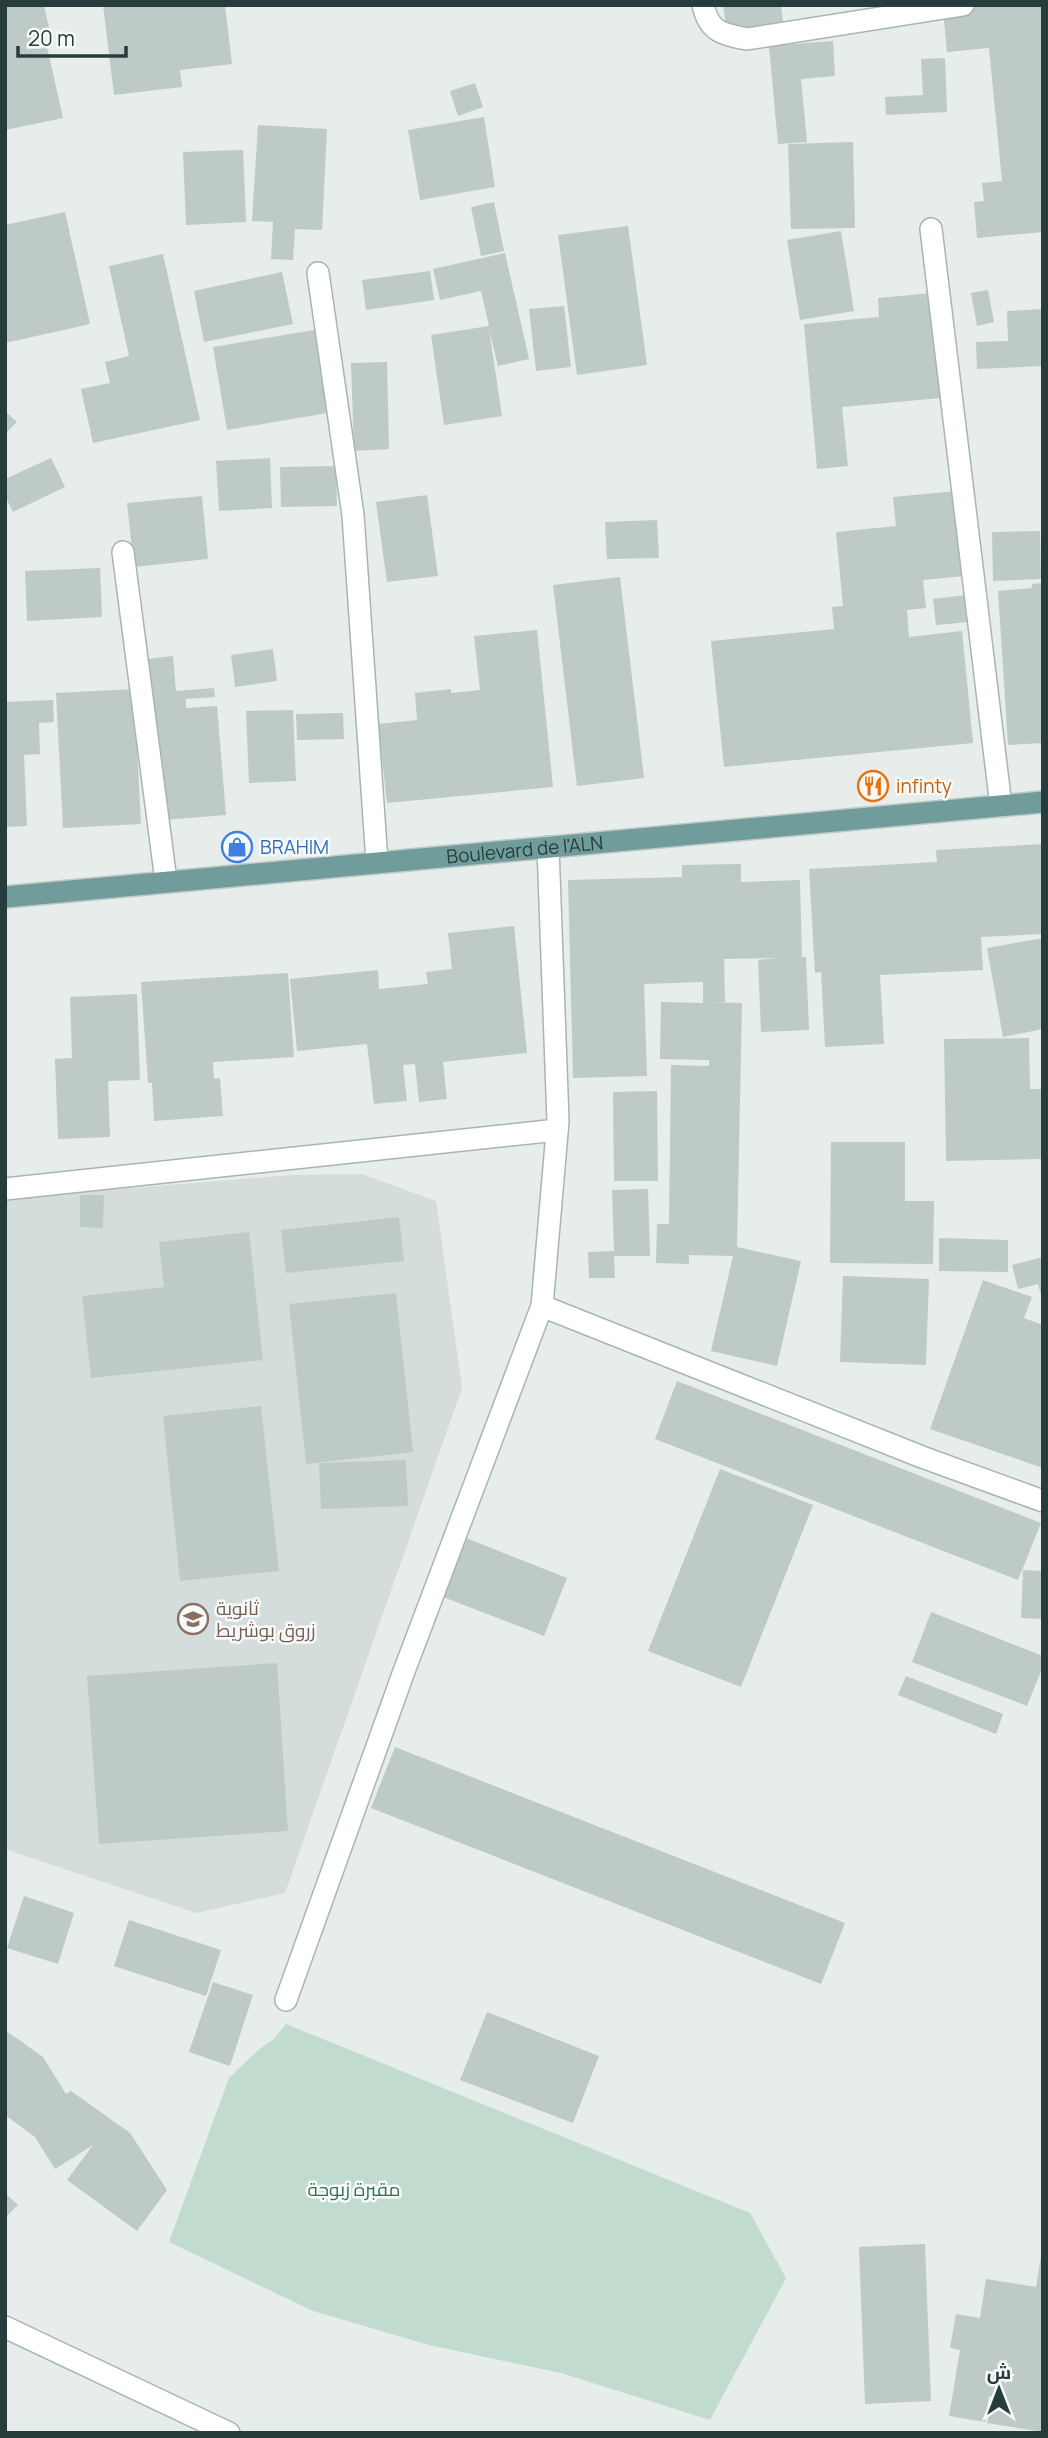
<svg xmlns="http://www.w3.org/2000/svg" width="1048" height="2438" viewBox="0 0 1048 2438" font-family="Manrope,Cairo,sans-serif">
  <rect width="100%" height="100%" fill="#e6edeb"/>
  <polygon fill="#d4dddb" points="362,1174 436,1201 462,1388 285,1893 197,1913 5,1849 5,1198 293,1175"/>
  <polygon fill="#c1dbcf" points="286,2024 750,2213 786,2278 710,2420 561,2373 429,2345 313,2311 169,2242 229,2078 257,2051 274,2039"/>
  <g fill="#becac8">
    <polygon points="5,5 44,5 50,32 44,33 63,118 5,130"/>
    <polygon points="103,5 225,5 232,64 180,70 182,87 114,95"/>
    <polygon points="723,5 781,5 784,31 728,40"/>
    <polygon points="997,5 1043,5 1043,232 977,238 974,202 984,201 982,183 1002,181 989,48 947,52 943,10"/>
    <polygon points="833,41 835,76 801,79 807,142 778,144 769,46"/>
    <polygon points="945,58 947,112 886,115 885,97 923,95 921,59"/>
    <polygon points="475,83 483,107 458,116 450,91"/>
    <polygon points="484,117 495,187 420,200 408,130"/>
    <polygon points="258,125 327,129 322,230 295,229 293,260 271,259 273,222 252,221"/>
    <polygon points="853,142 855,228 791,229 788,144"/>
    <polygon points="243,150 246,222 186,225 183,152"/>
    <polygon points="494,202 504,251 481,256 471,207"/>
    <polygon points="65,212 90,324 5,343 5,225"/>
    <polygon points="628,226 647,365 577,375 558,235"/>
    <polygon points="841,231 854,311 800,320 787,240"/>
    <polygon points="505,253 529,359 498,366 489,329 502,416 444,425 431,335 489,326 481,291 440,300 433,269"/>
    <polygon points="163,254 200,420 93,443 81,389 110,383 105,362 129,356 109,266"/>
    <polygon points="430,271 434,300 366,310 362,280"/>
    <polygon points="282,272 293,324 204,342 194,291"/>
    <polygon points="988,290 994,322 977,326 971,293"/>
    <polygon points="943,292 952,397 842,407 848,466 817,469 804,324 879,317 878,298"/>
    <polygon points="564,306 571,367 536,371 529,309"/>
    <polygon points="1043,309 1043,366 977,369 976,342 1008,341 1007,311"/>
    <polygon points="320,329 333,412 227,430 213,347"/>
    <polygon points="387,362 389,449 354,451 351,363"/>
    <polygon points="5,411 17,422 5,434"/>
    <polygon points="51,458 65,487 13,512 5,496 5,479"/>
    <polygon points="270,458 272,508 219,511 216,461"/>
    <polygon points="336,466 337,506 281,507 280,467"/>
    <polygon points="967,490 976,575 923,580 926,608 907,610 909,637 962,631 973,743 724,767 711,641 834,629 832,607 843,606 836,532 896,526 893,497"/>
    <polygon points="427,495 438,576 387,582 376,502"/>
    <polygon points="202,496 208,559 134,567 127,503"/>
    <polygon points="657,520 659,558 607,559 605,522"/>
    <polygon points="1040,531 1041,579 993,581 992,532"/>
    <polygon points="100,568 102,617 27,621 25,571"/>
    <polygon points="620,577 644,778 577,786 553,585"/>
    <polygon points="1043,583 1043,743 1008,745 998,591 1032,588 1032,584"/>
    <polygon points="966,595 969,622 936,625 933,599"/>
    <polygon points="537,630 553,787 387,803 378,724 417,720 415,693 451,689 451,693 480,690 474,636"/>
    <polygon points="147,644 148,659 173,656 176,691 214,688 215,697 186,699 186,708 217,706 226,815 152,821 138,645"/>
    <polygon points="273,649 277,681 235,687 231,655"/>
    <polygon points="134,689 141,824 63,828 56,693"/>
    <polygon points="53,700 54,722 39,723 40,754 24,755 27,826 5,827 5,702"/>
    <polygon points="293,710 296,781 249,783 246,711"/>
    <polygon points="343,713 344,739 297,740 296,714"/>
    <polygon points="1043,844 1043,934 981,937 983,970 880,975 884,1044 825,1047 821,972 815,973 809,869 937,862 936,850"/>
    <polygon points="741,864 741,882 800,880 802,957 806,957 809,1030 761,1032 758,960 777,958 724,959 725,1002 710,1002 742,1003 737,1247 801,1261 777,1366 711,1351 733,1256 689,1255 689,1264 656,1263 657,1224 669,1224 671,1065 709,1066 709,1060 660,1059 661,1002 703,1003 703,982 644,984 647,1076 573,1078 568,880 682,877 682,865"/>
    <polygon points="514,926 527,1053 443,1062 447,1099 419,1102 415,1064 403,1065 407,1101 374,1104 367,1044 297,1051 290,979 378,970 379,989 428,984 426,972 452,969 448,933"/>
    <polygon points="1043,938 1043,1029 1003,1037 987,948"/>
    <polygon points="288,973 294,1057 213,1062 214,1079 220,1078 223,1116 154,1121 152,1083 148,1083 141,982"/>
    <polygon points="137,994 140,1080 108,1081 110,1137 58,1139 55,1059 72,1058 70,997"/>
    <polygon points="1029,1038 1030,1089 1043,1089 1043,1159 946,1161 944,1039"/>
    <polygon points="657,1091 658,1181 614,1181 613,1092"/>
    <polygon points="831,1142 905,1142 905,1201 934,1201 933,1264 830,1263"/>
    <polygon points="648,1189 650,1256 614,1256 615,1278 589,1278 588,1252 614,1251 612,1190"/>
    <polygon points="80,1195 104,1195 103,1228 80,1227"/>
    <polygon points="399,1217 404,1261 286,1273 281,1230"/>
    <polygon points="249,1232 263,1360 91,1378 82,1296 164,1287 159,1242"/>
    <polygon points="939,1238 1008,1240 1008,1272 939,1271"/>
    <polygon points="1043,1257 1043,1298 1042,1298 1038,1284 1018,1289 1012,1265"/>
    <polygon points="843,1276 929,1279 926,1365 840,1362"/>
    <polygon points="983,1280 1032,1297 1024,1318 1043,1325 1043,1468 930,1429"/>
    <polygon points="396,1293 413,1452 306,1464 289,1304"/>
    <polygon points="677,1381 1041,1523 1018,1580 655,1439"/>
    <polygon points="261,1406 279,1571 180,1581 163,1416"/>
    <polygon points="406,1460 408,1506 321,1509 319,1463"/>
    <polygon points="720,1469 813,1505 741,1687 648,1651"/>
    <polygon points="466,1538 567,1578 544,1636 443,1597"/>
    <polygon points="1023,1570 1043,1571 1043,1619 1021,1618"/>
    <polygon points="931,1612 1043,1656 1043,1666 1027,1706 912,1662"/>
    <polygon points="277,1663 288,1831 99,1844 87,1676"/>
    <polygon points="906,1676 1003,1714 996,1734 898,1695"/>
    <polygon points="395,1747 845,1923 821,1984 371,1808"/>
    <polygon points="24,1896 74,1913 58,1964 7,1948"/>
    <polygon points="129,1920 221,1950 206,1996 114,1966"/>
    <polygon points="213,1982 253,1995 230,2066 189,2052"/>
    <polygon points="487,2012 599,2056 573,2123 460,2080"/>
    <polygon points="5,2030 43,2057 66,2094 71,2091 130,2133 167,2190 137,2231 67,2180 93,2145 55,2169 35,2137 5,2115"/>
    <polygon points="5,2193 18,2205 5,2218"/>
    <polygon points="925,2244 931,2401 865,2404 859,2247"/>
    <polygon points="1041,2256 1043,2432 987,2423 992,2397 989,2396 985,2422 949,2416 960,2350 950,2348 956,2314 980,2318 986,2279 1036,2287"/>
  </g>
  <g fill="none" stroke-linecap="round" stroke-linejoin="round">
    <g stroke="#a9b5b3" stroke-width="24">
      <g id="minor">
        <path d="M 703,5 C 709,32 722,34 747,39 L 963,5"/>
        <polyline points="931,229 1001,806"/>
        <polyline points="318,273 353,515 377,862"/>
        <polyline points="123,552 166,881"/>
        <polyline points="5,1189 557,1130"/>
        <polyline points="542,1306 922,1457 1043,1501"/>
        <polyline points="286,2000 403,1674 542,1306 558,1121 548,847"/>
        <polyline points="5,2327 229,2433"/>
      </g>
    </g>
    <g stroke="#c3c9c8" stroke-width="24">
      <g id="primary">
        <path id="s1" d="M 5,897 L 1043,802"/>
      </g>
    </g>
    <use href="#minor" stroke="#fff" stroke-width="21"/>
    <use href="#primary" stroke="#709d9c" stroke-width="21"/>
  </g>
  <defs>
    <g id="restaurant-ring" transform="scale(1.575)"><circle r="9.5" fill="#f6faf9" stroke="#e8710a" stroke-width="1.5"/><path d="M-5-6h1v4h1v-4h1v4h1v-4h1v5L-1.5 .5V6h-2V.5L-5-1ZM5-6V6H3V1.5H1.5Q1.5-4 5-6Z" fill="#e8710a"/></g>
    <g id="shop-ring" transform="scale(1.575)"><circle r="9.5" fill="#f6faf9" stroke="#3f7fe0" stroke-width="1.5"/><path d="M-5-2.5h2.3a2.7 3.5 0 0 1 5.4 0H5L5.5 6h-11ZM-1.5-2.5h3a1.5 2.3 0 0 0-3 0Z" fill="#3f7fe0"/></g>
    <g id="school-ring" transform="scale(1.575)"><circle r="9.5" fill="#f6faf9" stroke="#8d6e63" stroke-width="1.5"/><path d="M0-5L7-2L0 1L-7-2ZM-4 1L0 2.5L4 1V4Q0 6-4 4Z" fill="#8d6e63"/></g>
  </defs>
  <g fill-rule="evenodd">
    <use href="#restaurant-ring" x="873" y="786"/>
    <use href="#shop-ring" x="237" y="847"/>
    <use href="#school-ring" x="193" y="1619"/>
  </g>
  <g text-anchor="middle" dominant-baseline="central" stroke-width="5" stroke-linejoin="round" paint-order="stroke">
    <g font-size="19" fill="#c56008" stroke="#f6faf9" text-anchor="start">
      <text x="896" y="786">infinty</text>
    </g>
    <g font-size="19" fill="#366cbe" stroke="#f6faf9" text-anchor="start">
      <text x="260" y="847">BRAHIM</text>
    </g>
    <g font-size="19" fill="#273d3c" stroke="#f6faf9">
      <text stroke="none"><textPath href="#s1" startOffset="522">Boulevard de l'ALN</textPath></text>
    </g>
    <g font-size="19" fill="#785e54" stroke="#f6faf9" text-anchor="start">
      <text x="216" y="1608">ثانوية<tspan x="216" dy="22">زروق بوشريط</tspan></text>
    </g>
    <g font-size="19" fill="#356f5a" stroke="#f6faf9">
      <text x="354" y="2189">مقبرة زبوجة</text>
    </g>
  </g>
  <rect width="1048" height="2438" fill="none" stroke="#273d3c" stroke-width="14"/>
  <g transform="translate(999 2389)" stroke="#f6faf9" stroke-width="5" paint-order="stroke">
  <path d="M0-5L12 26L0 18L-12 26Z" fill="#273d3c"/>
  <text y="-10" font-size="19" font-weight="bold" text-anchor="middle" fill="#273d3c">ش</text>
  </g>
  <path d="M18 46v10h108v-10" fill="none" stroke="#273d3c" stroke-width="3.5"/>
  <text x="28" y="46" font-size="21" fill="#273d3c" stroke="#f6faf9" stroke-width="5" paint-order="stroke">20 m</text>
</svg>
